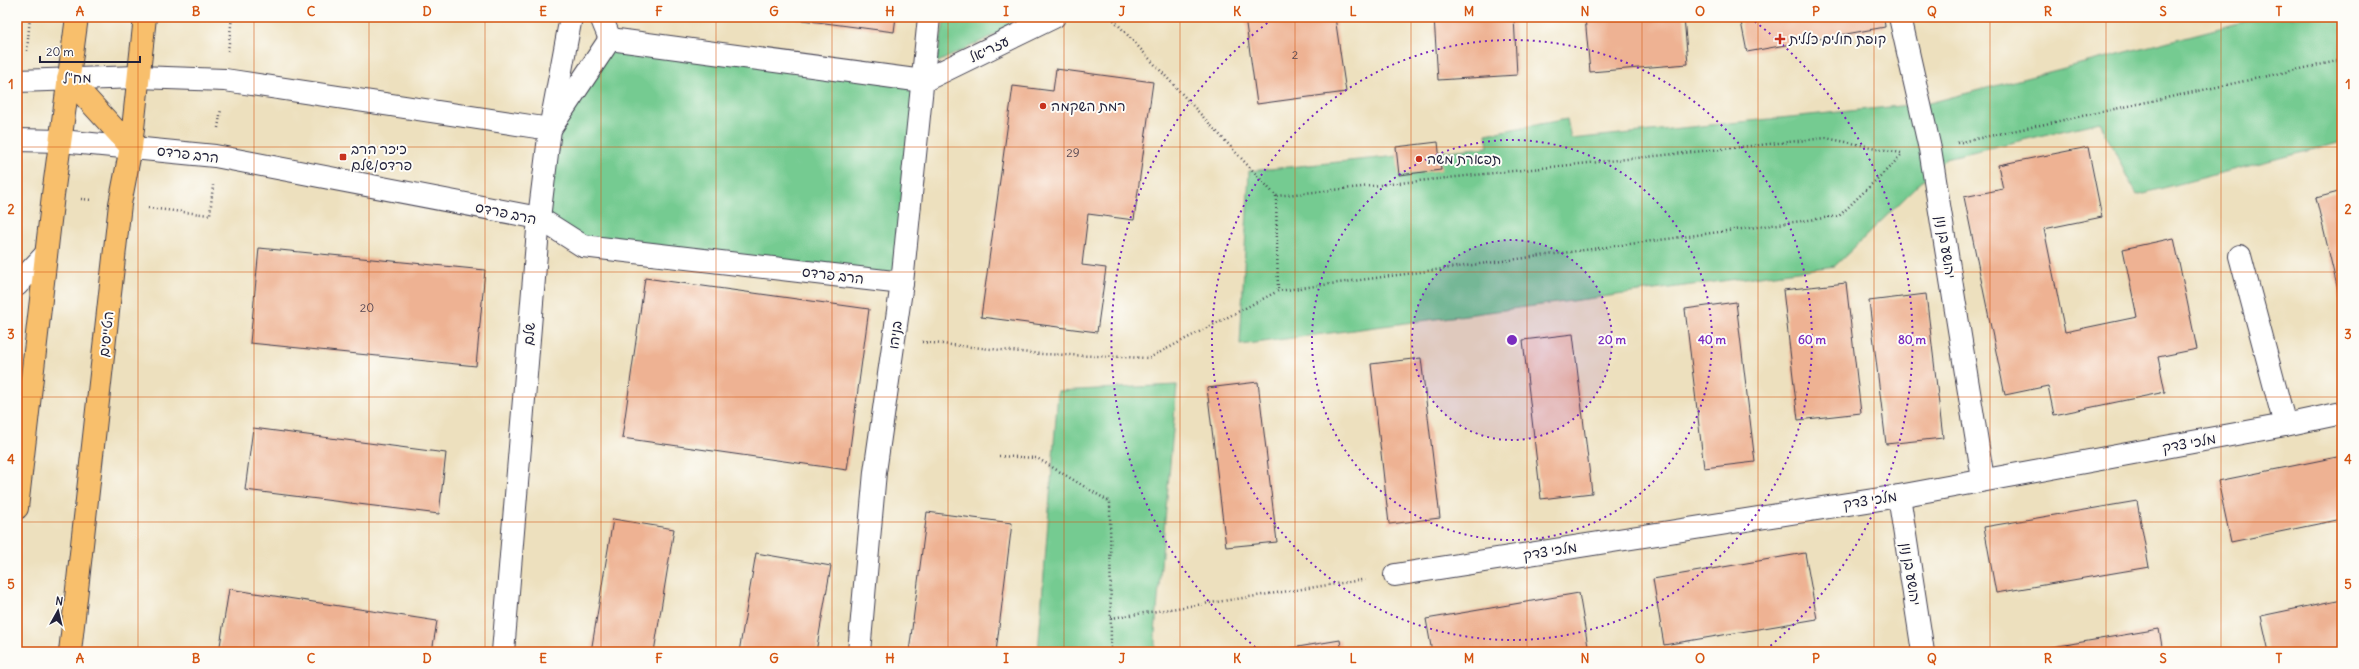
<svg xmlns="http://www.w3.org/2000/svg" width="2359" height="669" viewBox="0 0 2359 669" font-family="Delius,'Playpen Sans Hebrew',sans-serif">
  <rect width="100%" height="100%" fill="#fdfcf7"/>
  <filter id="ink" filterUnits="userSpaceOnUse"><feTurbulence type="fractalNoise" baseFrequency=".025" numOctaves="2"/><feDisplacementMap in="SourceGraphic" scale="8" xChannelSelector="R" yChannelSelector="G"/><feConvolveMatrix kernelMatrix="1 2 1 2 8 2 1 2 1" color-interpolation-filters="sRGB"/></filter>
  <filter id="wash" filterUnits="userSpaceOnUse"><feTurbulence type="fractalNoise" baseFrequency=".012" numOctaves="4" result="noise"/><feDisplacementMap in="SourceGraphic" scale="16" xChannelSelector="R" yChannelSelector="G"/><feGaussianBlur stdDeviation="0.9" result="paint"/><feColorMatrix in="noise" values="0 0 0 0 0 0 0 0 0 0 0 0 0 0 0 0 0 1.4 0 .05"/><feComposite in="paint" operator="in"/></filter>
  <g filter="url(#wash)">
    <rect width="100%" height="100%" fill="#ede0be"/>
    <g fill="#74cb91" stroke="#4b7666">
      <polygon points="945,17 1032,17 936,63"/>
      <polygon points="2262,17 2342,17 2342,142 2136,195 2100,122 1946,158 1835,266 1240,345 1249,171 1488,147 1486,134 1567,119 1571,139 1929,103"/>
      <polygon points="610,39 923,81 902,283 583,246 539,218 550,129"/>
      <polygon points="1177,385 1155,633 1155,652 1038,652 1058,391"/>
    </g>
    <g id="blocks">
      <g fill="#eeb293">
        <polygon points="779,17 896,17 894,32"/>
        <polygon points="1245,17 1335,17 1346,92 1257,104"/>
        <polygon points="1434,17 1514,17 1517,75 1438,80"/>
        <polygon points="1585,17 1684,17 1688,64 1590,72"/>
        <polygon points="1740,17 1884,17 1885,27 1747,52"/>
        <polygon points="1056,69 1153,82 1134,220 1088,214 1082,265 1106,268 1097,332 981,317 1013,86 1053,91"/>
        <polygon points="1438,142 1441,170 1399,175 1396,147"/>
        <polygon points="2088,147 2102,217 2044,229 2065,332 2137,317 2123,249 2174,238 2197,349 2158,357 2165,392 2054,415 2048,386 2005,395 1964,197 2003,189 1998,165"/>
        <polygon points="2342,191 2342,303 2341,303 2316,198"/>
        <polygon points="259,248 485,270 476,366 250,343"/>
        <polygon points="645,278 869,309 847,470 622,438"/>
        <polygon points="1846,283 1861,413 1798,420 1783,290"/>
        <polygon points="1926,294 1943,438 1886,444 1869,301"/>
        <polygon points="1736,302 1755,462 1704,468 1685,309"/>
        <polygon points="1573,334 1592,493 1541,499 1523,340"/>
        <polygon points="1421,358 1440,518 1389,524 1371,364"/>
        <polygon points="1258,382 1277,542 1226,547 1207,388"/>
        <polygon points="253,428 446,453 439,514 245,490"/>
        <polygon points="2342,456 2342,519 2231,542 2218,481"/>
        <polygon points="2137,501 2149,567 1996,593 1984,527"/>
        <polygon points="927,512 1012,523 996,652 909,652"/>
        <polygon points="613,519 674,529 654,652 591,652"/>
        <polygon points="756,553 831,566 816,652 739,652"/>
        <polygon points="1805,553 1817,619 1664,645 1653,579"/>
        <polygon points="229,589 437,621 432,652 219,652"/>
        <polygon points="1579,593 1589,652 1432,652 1426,619"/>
        <polygon points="2342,599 2342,652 2269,652 2261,616"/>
        <polygon points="2159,629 2163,652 2029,652 2029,651"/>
        <polygon points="1340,640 1342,652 1274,652 1274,651"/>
      </g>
    </g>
  </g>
  <g filter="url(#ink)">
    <use href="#blocks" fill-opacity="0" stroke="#403e4f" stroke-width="1"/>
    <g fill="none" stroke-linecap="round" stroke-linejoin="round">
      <g stroke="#403e4f" stroke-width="24">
        <g id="minor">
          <polyline points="601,17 610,39"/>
          <polyline points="1900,17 1930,149 1983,479"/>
          <polyline points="17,81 138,77 225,80 550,129 610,39 923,81 1054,17"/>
          <polyline points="17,140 61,141 215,156 539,218 583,246 902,283"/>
          <polyline points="2240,256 2285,425"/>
          <polyline points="17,285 46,254"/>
          <polyline points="1899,496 1923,652"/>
          <polyline points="1395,575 1899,496 2285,425 2342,413"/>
          <polyline points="503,652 539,218 550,129 571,17"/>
          <polyline points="859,652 875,472 902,283 929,17"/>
        </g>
      </g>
      <g stroke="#403e4f" stroke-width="24">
        <g id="major">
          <polyline points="68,78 131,147"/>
          <polyline points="17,508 53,195 77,17"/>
          <polyline points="70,652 120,204 131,147 145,17"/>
        </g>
      </g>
      <g stroke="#403e4f" stroke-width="2.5" stroke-dasharray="1 3" stroke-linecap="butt">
        <polyline points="1111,17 1276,196 1826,138 1901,153"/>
        <polyline points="27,51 30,17"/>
        <polyline points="228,51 232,17"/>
        <polyline points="218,128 221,109"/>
        <polyline points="1957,143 2342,60"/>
        <polyline points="17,189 24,190"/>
        <polyline points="1276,196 1278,291"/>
        <polyline points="81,199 92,200"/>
        <polyline points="148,208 210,215 213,185"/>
        <polyline points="922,342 1041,354 1149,358 1278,291 1839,216 1902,155"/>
        <polyline points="999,456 1037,458 1110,502 1111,652"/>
        <polyline points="1111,618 1368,579"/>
      </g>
      <use href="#minor" stroke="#fff" stroke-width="22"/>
      <use href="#major" stroke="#f8bf6c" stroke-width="22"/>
    </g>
  </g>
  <path fill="none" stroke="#d45411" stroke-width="1" stroke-opacity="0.55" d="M 138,17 L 138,652M 254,17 L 254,652M 369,17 L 369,652M 485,17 L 485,652M 601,17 L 601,652M 716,17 L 716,652M 832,17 L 832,652M 948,17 L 948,652M 1064,17 L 1064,652M 1180,17 L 1180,652M 1295,17 L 1295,652M 1411,17 L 1411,652M 1527,17 L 1527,652M 1642,17 L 1642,652M 1758,17 L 1758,652M 1874,17 L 1874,652M 1990,17 L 1990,652M 2106,17 L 2106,652M 2221,17 L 2221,652M 17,147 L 2342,147M 17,272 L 2342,272M 17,397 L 2342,397M 17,522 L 2342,522"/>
  <circle cx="1512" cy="340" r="100" fill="#7b2cbf" fill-opacity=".12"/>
  <g fill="none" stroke="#7b2cbf" stroke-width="2" stroke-dasharray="2 4">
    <circle cx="1512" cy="340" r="100"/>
    <circle cx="1512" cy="340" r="200"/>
    <circle cx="1512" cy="340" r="300"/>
    <path d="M1260 651A400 400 0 0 1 1274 18M1750 18A400 400 0 0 1 1764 651"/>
  </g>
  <g fill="#c8321e" stroke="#fdfcf7" stroke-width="1.5">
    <path d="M1778 33h4v4h4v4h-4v4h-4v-4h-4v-4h4z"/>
    <circle cx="1043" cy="106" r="4"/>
    <rect x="339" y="153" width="8" height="8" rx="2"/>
    <circle cx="1419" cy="159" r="4"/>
  </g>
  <g text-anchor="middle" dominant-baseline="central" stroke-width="4" stroke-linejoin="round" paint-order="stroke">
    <g font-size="12" fill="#554651">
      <text x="1295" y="54">2</text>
      <text x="1073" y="152">29</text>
      <text x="367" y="307">20</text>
    </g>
    <g font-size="14" fill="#22223b" stroke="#fdfcf7" text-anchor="start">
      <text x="1789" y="39">קופת חולים כללית</text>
      <text x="1051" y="106">רמת השקמה</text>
      <text x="351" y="149">כיכר הרב<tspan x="351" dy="16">פרדס/שלם</tspan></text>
      <text x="1427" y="159">תפארת משה</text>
    </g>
    <g font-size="14" fill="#22223b" stroke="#fdfcf7">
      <text transform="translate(989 49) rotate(-26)">עזריאל</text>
      <text transform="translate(77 78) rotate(-2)">מח"ל</text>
      <text transform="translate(188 154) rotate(7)">הרב פרדס</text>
      <text transform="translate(506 213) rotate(12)">הרב פרדס</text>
      <text transform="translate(1946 247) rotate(81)">יהושע בן נון</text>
      <text transform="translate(833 275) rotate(7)">הרב פרדס</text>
      <text transform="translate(106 334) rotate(-84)">הטייסים</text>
      <text transform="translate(529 334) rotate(-85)">שלם</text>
      <text transform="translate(895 335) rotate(-82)">בניהו</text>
      <text transform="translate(2189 443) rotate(-10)">מלכי צדק</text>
      <text transform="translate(1870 500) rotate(-9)">מלכי צדק</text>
      <text transform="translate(1550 551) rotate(-9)">מלכי צדק</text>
      <text transform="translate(1911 574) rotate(81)">יהושע בן נון</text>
    </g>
  </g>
  <circle cx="1512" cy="340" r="6" fill="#7b2cbf" stroke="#fdfcf7" stroke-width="2"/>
  <g font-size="12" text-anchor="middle" font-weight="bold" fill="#7b2cbf" stroke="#fdfcf7" stroke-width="4" stroke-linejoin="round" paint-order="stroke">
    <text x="1612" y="344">20 m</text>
    <text x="1712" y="344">40 m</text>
    <text x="1812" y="344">60 m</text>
    <text x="1912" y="344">80 m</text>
  </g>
  <rect width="2359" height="669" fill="none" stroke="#fdfcf7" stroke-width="44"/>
  <g transform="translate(58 611) rotate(8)" stroke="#fdfcf7" stroke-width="3" paint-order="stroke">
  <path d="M0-3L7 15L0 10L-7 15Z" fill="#22223b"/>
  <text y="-6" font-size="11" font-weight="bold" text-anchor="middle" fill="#22223b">N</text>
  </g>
  <path d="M40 56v6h100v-6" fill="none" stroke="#22223b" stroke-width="2"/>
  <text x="46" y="56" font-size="12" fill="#22223b" stroke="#fdfcf7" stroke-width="3" paint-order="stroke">20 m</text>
  <rect x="22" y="22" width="2315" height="625" fill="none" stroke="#d45411" stroke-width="1.5"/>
  <g font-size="13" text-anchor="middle" font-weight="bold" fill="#d45411">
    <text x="80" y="16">A</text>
    <text x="196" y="16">B</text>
    <text x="311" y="16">C</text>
    <text x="427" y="16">D</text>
    <text x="543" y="16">E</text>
    <text x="659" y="16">F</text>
    <text x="774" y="16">G</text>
    <text x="890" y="16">H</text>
    <text x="1006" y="16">I</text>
    <text x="1122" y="16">J</text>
    <text x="1237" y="16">K</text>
    <text x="1353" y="16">L</text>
    <text x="1469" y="16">M</text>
    <text x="1585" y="16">N</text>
    <text x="1700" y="16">O</text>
    <text x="1816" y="16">P</text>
    <text x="1932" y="16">Q</text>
    <text x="2048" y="16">R</text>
    <text x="2163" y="16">S</text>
    <text x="2279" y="16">T</text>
    <text x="11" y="89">1</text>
    <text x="2348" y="89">1</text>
    <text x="11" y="214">2</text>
    <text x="2348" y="214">2</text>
    <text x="11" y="339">3</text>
    <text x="2348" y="339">3</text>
    <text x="11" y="464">4</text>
    <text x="2348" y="464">4</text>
    <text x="11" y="589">5</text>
    <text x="2348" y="589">5</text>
    <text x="80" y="663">A</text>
    <text x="196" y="663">B</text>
    <text x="311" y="663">C</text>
    <text x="427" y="663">D</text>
    <text x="543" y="663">E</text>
    <text x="659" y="663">F</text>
    <text x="774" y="663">G</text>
    <text x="890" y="663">H</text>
    <text x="1006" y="663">I</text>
    <text x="1122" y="663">J</text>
    <text x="1237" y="663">K</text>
    <text x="1353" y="663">L</text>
    <text x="1469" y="663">M</text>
    <text x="1585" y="663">N</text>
    <text x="1700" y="663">O</text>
    <text x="1816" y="663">P</text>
    <text x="1932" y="663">Q</text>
    <text x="2048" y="663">R</text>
    <text x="2163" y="663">S</text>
    <text x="2279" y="663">T</text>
  </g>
</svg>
